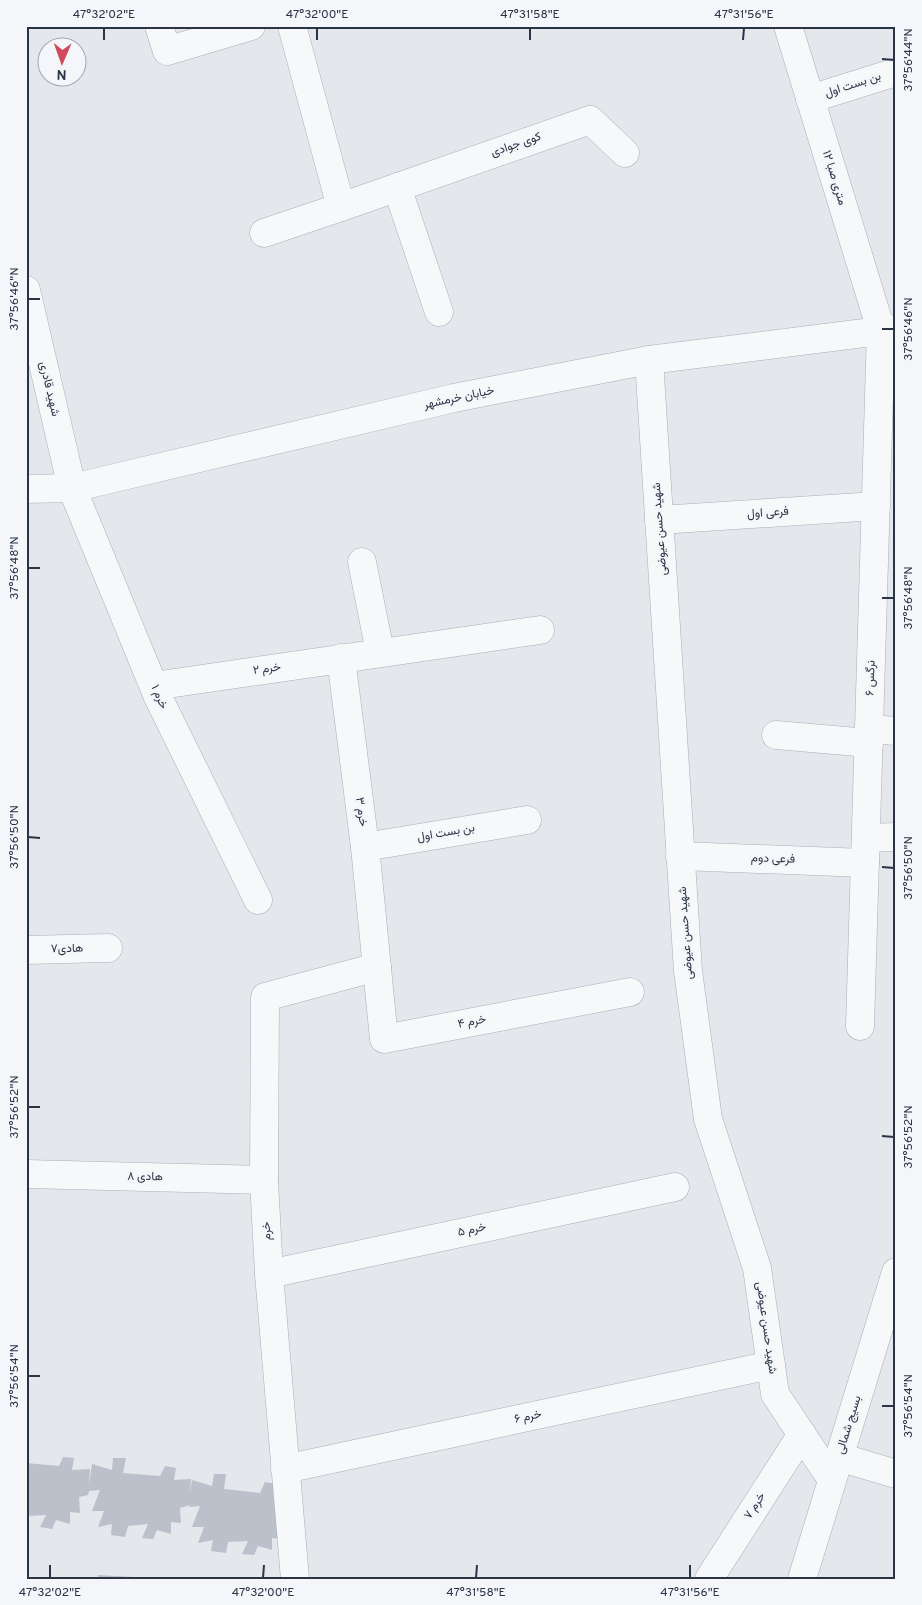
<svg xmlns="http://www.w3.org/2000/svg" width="922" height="1605" viewBox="0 0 922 1605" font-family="Overpass,Vazirmatn,sans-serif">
  <rect width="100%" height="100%" fill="#e4e7ec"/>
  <g fill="#bbc0ca">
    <polygon points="63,1457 74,1458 72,1470 90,1469 89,1485 92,1464 112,1470 113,1458 126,1458 123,1473 160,1476 165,1466 176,1468 174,1480 191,1479 190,1493 192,1480 212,1486 214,1474 226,1474 224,1489 260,1493 265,1482 276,1484 274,1496 291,1495 281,1539 272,1538 272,1550 258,1546 254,1555 242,1554 248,1541 228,1542 226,1553 211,1551 213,1540 198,1543 204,1527 192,1527 200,1506 189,1507 190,1505 180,1508 181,1523 171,1522 171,1534 157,1530 153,1539 142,1538 148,1524 128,1526 125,1537 111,1535 112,1524 98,1527 104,1511 92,1511 100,1490 89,1491 88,1495 79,1497 80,1513 70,1512 70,1524 56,1520 52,1529 40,1527 46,1515 26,1516 26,1463 59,1466"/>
    <polygon points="98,1575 134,1577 134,1579 98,1579"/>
  </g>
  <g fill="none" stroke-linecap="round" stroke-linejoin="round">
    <g stroke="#a9aeb7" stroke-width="29">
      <g id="minor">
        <polyline points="159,26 167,51 251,26"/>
        <polyline points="292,26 341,207 590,120 625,153"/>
        <polyline points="788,26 881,330 860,1026"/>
        <polyline points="810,99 896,72"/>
        <polyline points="397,187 439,312"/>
        <polyline points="264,233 341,207"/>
        <polyline points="26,290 72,488 158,697 258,900"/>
        <polyline points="649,360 688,971 708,1119 757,1268 775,1394 832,1480"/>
        <polyline points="26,489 72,488 454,398 649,360 896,329"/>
        <polyline points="659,520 876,506"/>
        <polyline points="362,562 380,652"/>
        <polyline points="341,658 365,847 384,1039 630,992"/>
        <polyline points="154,686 540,630"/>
        <polyline points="869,729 896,731"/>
        <polyline points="776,735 869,743"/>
        <polyline points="866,838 896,837"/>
        <polyline points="365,847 527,820"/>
        <polyline points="680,856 865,863"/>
        <polyline points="26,950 108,948"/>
        <polyline points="26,1174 264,1180"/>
        <polyline points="269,1274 675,1187"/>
        <polyline points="839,1457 896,1474"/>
        <polyline points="285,1469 771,1365"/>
        <polyline points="295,1579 269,1274 264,1180 265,997 377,967"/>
        <polyline points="709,1579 802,1434"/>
        <polyline points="802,1579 896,1272"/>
      </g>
    </g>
    <use href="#minor" stroke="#f7f8fa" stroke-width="28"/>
  </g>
  <path fill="none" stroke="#2b3445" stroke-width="2" d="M 104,40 L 104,28M 317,40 L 317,28M 530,40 L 530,28M 743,40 L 744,28M 882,59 L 894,60M 28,299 L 40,299M 882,329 L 894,329M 28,568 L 40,568M 882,598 L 894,598M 28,837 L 40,838M 882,867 L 894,868M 28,1107 L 40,1107M 882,1136 L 894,1137M 28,1376 L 40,1376M 882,1406 L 894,1406M 50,1578 L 50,1565M 263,1578 L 264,1565M 476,1578 L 477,1565M 690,1578 L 690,1565"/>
  <g text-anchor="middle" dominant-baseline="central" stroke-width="5" stroke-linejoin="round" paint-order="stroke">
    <g font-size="12" fill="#2b3445" stroke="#f4f6f9">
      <text transform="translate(853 85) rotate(-18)">بن بست اول</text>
      <text transform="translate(516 145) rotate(-19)">کوی جوادی</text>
      <text transform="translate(834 178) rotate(73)">۱۲ متری صبا</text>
      <text transform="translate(49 389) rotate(77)">شهید قادری</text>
      <text transform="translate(459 398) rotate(-12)">خیابان خرمشهر</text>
      <text transform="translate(768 513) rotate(-4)">فرعی اول</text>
      <text transform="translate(660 529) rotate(-94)">شهید حسن عیوضی</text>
      <text transform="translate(267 669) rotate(-8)">خرم ۲</text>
      <text transform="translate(871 678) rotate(-88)">نرگس ۶</text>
      <text transform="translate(159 697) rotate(66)">خرم ۱</text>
      <text transform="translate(361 812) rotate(82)">خرم ۳</text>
      <text transform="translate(446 833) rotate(-10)">بن بست اول</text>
      <text transform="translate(773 859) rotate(2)">فرعی دوم</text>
      <text transform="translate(686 933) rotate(-94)">شهید حسن عیوضی</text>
      <text transform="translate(67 949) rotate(-1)">هادی۷</text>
      <text transform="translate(472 1022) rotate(-11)">خرم ۴</text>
      <text transform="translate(145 1177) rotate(1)">هادی ۸</text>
      <text transform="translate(472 1230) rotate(-12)">خرم ۵</text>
      <text transform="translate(267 1231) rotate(-93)">خرم</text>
      <text transform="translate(766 1328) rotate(82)">شهید حسن عیوضی</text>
      <text transform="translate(528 1417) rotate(-12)">خرم ۶</text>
      <text transform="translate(849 1425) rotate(-73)">بسیج شمالی</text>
      <text transform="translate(755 1506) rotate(-57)">خرم ۷</text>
    </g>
  </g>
  <rect width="922" height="1605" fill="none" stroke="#f4f6f9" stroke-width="55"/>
  <g transform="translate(62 62) rotate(182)"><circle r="24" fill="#f4f6f9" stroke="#a4a8b1"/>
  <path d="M0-4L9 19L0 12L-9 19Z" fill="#d1495b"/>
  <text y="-8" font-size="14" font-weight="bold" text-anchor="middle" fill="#2b3445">N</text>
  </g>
  <rect x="28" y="28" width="866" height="1550" fill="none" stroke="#2b3445" stroke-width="2"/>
  <g font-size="12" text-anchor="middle" fill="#2b3445">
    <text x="104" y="18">47°32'02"E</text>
    <text x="317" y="18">47°32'00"E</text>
    <text x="530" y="18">47°31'58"E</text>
    <text x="744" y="18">47°31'56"E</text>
    <text transform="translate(908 60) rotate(-90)" y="4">37°56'44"N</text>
    <text transform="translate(14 299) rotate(-90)" y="4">37°56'46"N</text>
    <text transform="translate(908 329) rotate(-90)" y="4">37°56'46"N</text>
    <text transform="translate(14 568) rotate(-90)" y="4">37°56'48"N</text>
    <text transform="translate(908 598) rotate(-90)" y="4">37°56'48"N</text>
    <text transform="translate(14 837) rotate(-90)" y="4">37°56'50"N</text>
    <text transform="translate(908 868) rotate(-90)" y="4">37°56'50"N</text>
    <text transform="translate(14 1107) rotate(-90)" y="4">37°56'52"N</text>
    <text transform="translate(908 1137) rotate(-90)" y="4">37°56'52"N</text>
    <text transform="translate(14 1376) rotate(-90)" y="4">37°56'54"N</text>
    <text transform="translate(908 1406) rotate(-90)" y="4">37°56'54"N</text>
    <text x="50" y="1596">47°32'02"E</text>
    <text x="263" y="1596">47°32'00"E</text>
    <text x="476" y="1596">47°31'58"E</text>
    <text x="690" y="1596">47°31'56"E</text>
  </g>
</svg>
